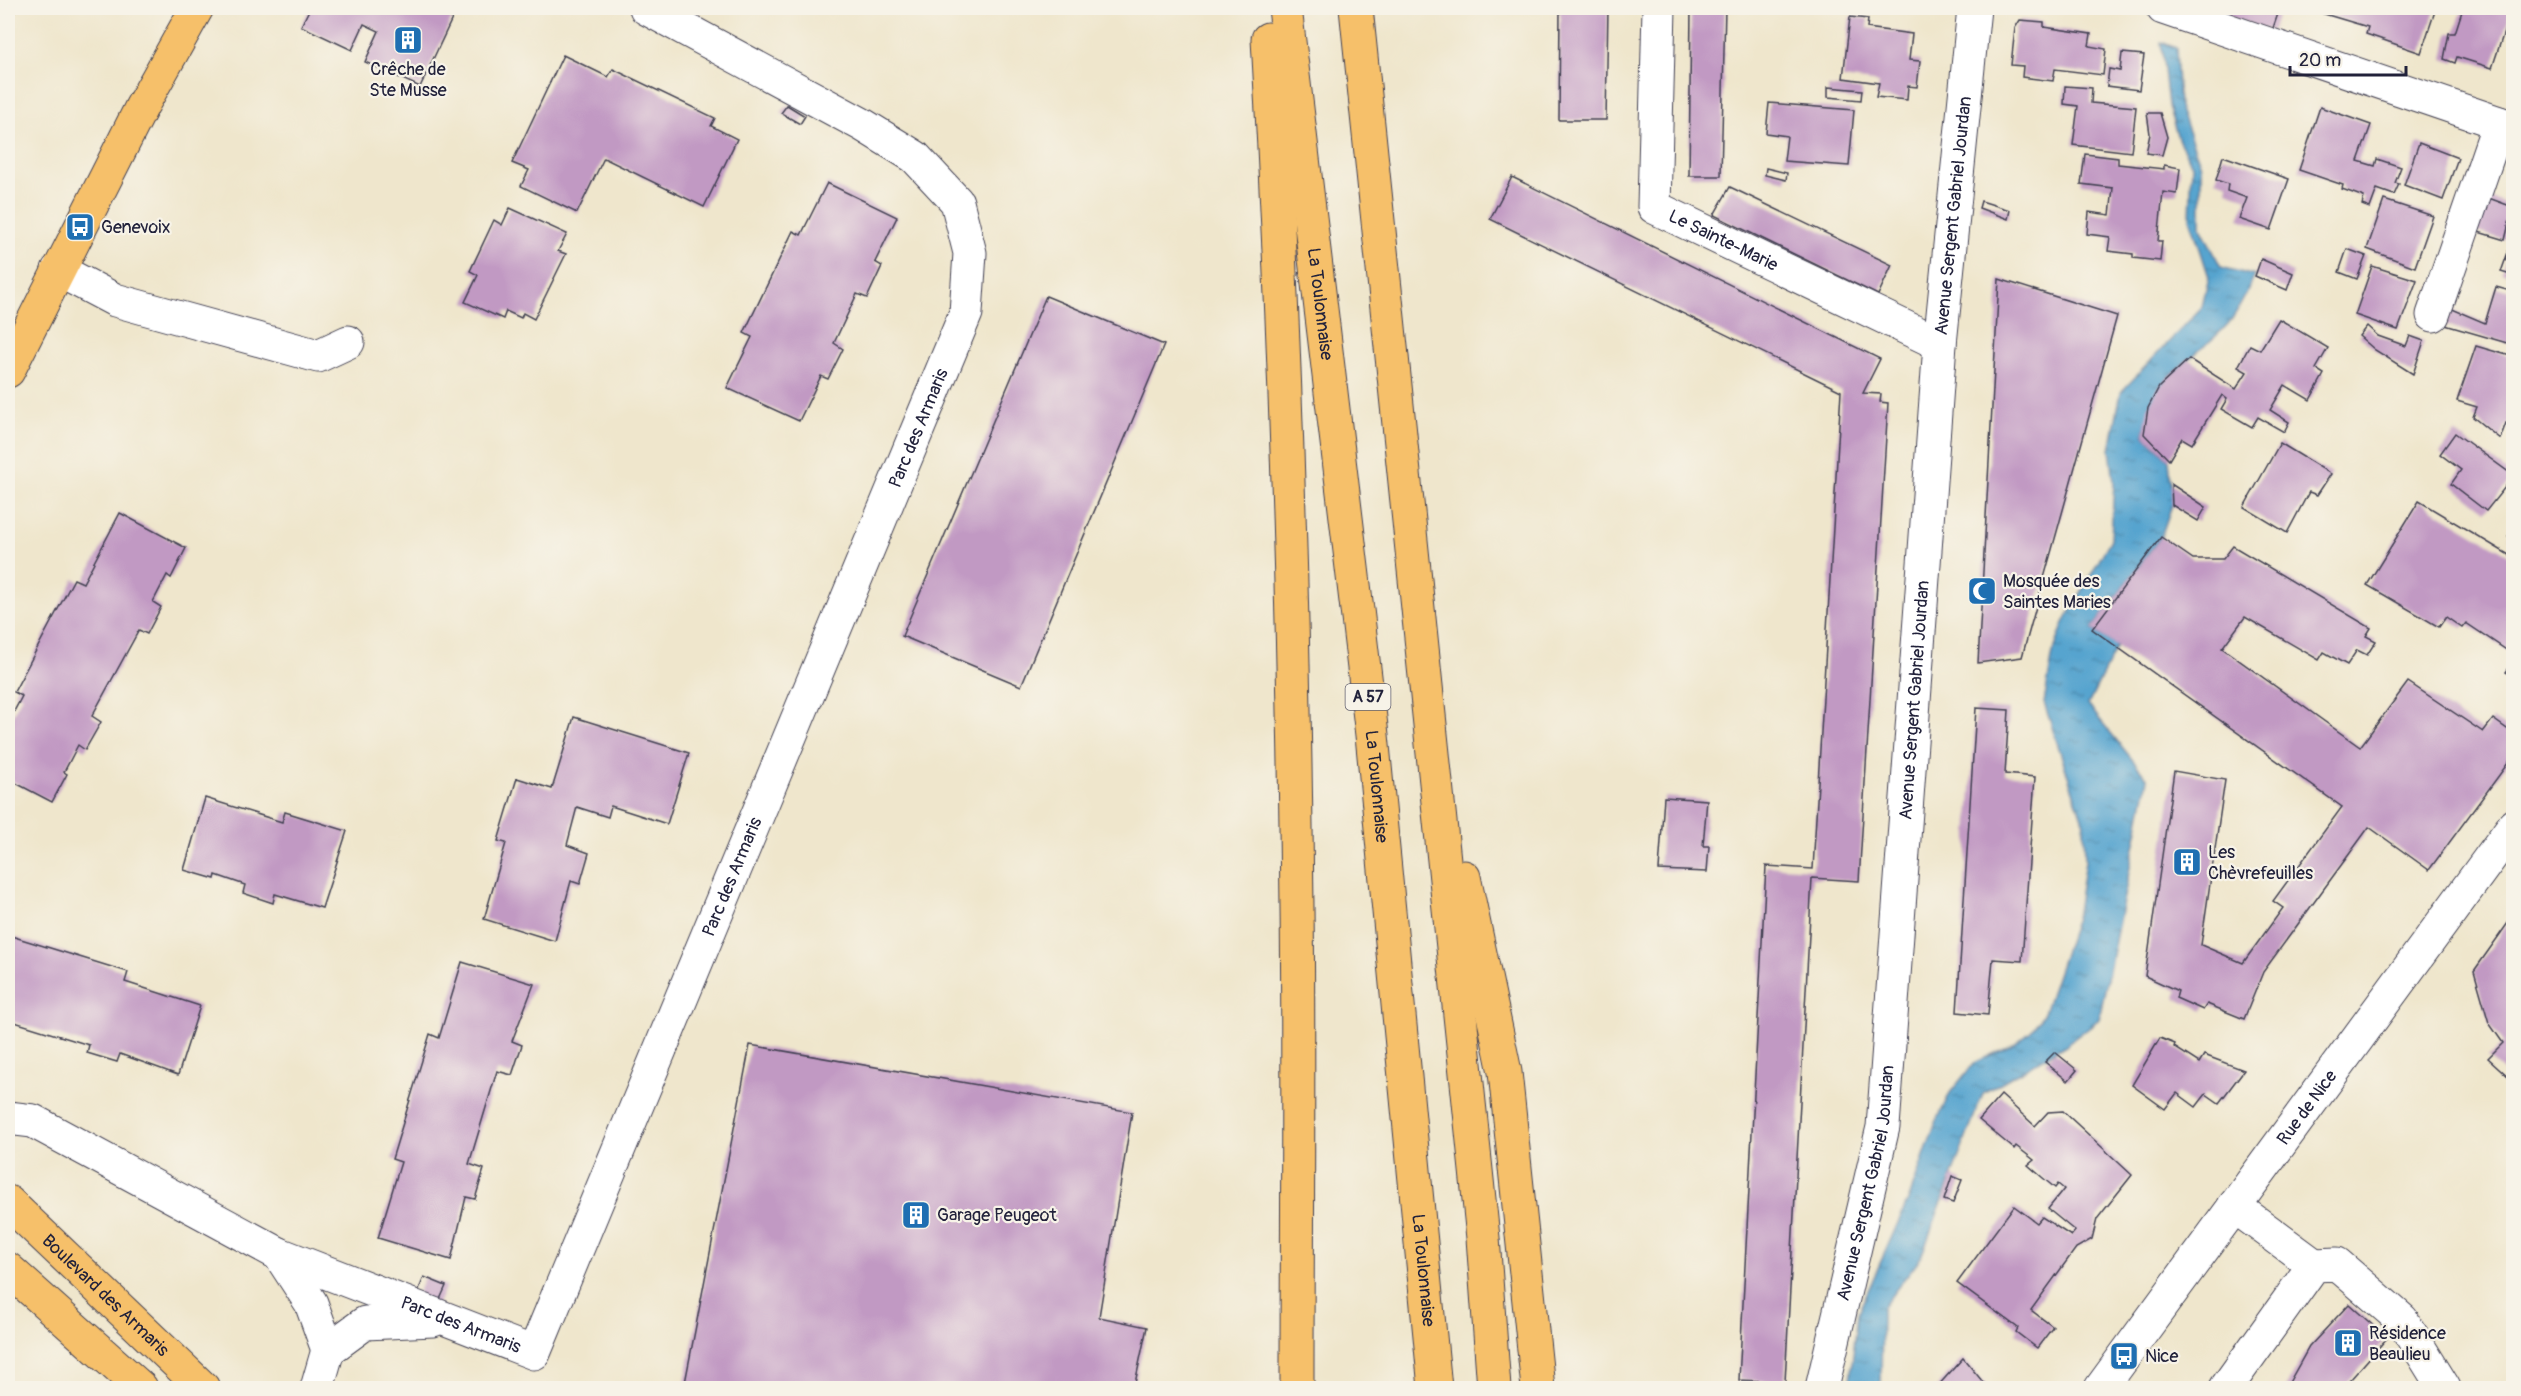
<svg xmlns="http://www.w3.org/2000/svg" width="2521" height="1396" viewBox="0 0 2521 1396" font-family="Pangolin,sans-serif">
  <defs>
    <pattern id="water-ripples" width="26" height="14" patternUnits="userSpaceOnUse" patternTransform="scale(1.5)"><rect width="26" height="14" fill="#56a4cf"/><path d="M2 4q2-2 4 0t4 0M15 11q2-2 4 0t4 0" fill="none" stroke="#4785a9"/></pattern>
  </defs>
  <rect width="100%" height="100%" fill="#f7f3e8"/>
  <filter id="ink" filterUnits="userSpaceOnUse"><feTurbulence type="fractalNoise" baseFrequency=".0167" numOctaves="2"/><feDisplacementMap in="SourceGraphic" scale="12" xChannelSelector="R" yChannelSelector="G"/><feConvolveMatrix kernelMatrix="1 2 1 2 8 2 1 2 1" color-interpolation-filters="sRGB"/></filter>
  <filter id="wash" filterUnits="userSpaceOnUse"><feTurbulence type="fractalNoise" baseFrequency=".008" numOctaves="4" result="noise"/><feDisplacementMap in="SourceGraphic" scale="24" xChannelSelector="R" yChannelSelector="G"/><feGaussianBlur stdDeviation="1.35" result="paint"/><feColorMatrix in="noise" values="0 0 0 0 0 0 0 0 0 0 0 0 0 0 0 0 0 1.4 0 .05"/><feComposite in="paint" operator="in"/></filter>
  <g filter="url(#wash)">
    <rect width="100%" height="100%" fill="#efe6cc"/>
    <path fill="url(#water-ripples)" stroke="#3c6385" stroke-width="1.5" d="M 2161,42 L 2176,48 L 2179,107 L 2201,166 L 2201,227 L 2221,267 L 2255,276 C 2247,291 2239,311 2228,324 C 2189,366 2154,371 2144,434 L 2169,460 L 2173,502 L 2161,537 L 2092,629 L 2117,646 L 2088,705 L 2148,779 L 2099,1019 L 2066,1045 L 1983,1093 L 1921,1257 L 1882,1308 L 1881,1388 L 1849,1388 L 1858,1313 L 1909,1198 L 1935,1125 L 1950,1093 L 1974,1063 L 2014,1044 L 2031,1031 L 2044,1013 L 2076,918 L 2085,861 L 2084,824 L 2044,703 L 2053,653 L 2064,623 L 2111,539 L 2114,481 L 2110,450 L 2121,392 L 2202,307 L 2209,277 L 2190,218 L 2192,165 L 2179,141 L 2168,106 Z"/>
    <g id="blocks">
      <g fill="#c199c3">
        <polygon points="8,8 18,8 8,20"/>
        <polygon points="310,8 457,8 420,87 365,62 379,31 364,24 352,50 301,26"/>
        <polygon points="1560,8 1608,8 1606,120 1559,120"/>
        <polygon points="1691,8 1725,8 1721,176 1689,176"/>
        <polygon points="2218,8 2280,8 2272,31 2216,13"/>
        <polygon points="2312,8 2436,8 2421,53 2366,34 2368,27 2311,10"/>
        <polygon points="2463,8 2512,8 2492,68 2457,57 2455,63 2444,59 2449,33 2455,33"/>
        <polygon points="1850,17 1868,19 1867,28 1912,34 1909,60 1920,61 1917,87 1908,86 1907,100 1876,97 1879,83 1843,78"/>
        <polygon points="2020,20 2044,22 2044,27 2091,34 2089,46 2106,49 2103,75 2055,69 2053,81 2022,77 2023,66 2011,65 2015,28"/>
        <polygon points="2122,53 2144,55 2139,90 2107,86 2109,69 2120,71"/>
        <polygon points="563,55 608,77 613,69 715,118 711,126 737,139 704,207 604,158 577,213 521,186 529,170 512,163"/>
        <polygon points="2065,86 2092,88 2091,103 2136,107 2131,152 2073,145 2078,106 2064,104"/>
        <polygon points="1828,87 1862,90 1861,100 1828,97"/>
        <polygon points="1769,103 1854,110 1849,166 1784,161 1787,136 1766,133"/>
        <polygon points="787,105 805,116 800,124 781,113"/>
        <polygon points="2320,107 2371,125 2358,161 2375,166 2377,159 2401,167 2395,183 2399,184 2394,195 2377,189 2370,208 2362,205 2364,197 2342,189 2343,185 2299,170"/>
        <polygon points="2147,113 2160,113 2167,137 2162,155 2146,153 2150,134"/>
        <polygon points="2419,143 2458,158 2443,200 2404,185"/>
        <polygon points="2085,154 2118,158 2118,164 2164,169 2164,165 2180,168 2177,194 2163,192 2158,241 2162,241 2160,261 2133,258 2133,254 2108,251 2110,237 2087,234 2089,212 2110,215 2113,188 2081,184"/>
        <polygon points="2223,156 2289,179 2271,230 2239,219 2247,198 2227,191 2228,184 2216,180"/>
        <polygon points="1766,168 1787,173 1786,180 1765,175"/>
        <polygon points="1512,177 1880,359 1863,393 1881,394 1880,402 1888,403 1859,881 1812,878 1785,1382 1739,1380 1766,866 1813,869 1841,391 1490,219"/>
        <polygon points="827,183 897,217 875,262 882,266 867,298 857,294 834,343 843,349 828,379 821,376 799,421 727,388 752,337 744,333 793,231 801,235"/>
        <polygon points="1730,187 1892,265 1878,295 1714,215"/>
        <polygon points="2486,197 2513,207 2505,240 2475,231"/>
        <polygon points="2384,200 2433,216 2415,267 2367,249"/>
        <polygon points="1981,201 2010,210 2008,219 1979,208"/>
        <polygon points="510,208 567,234 558,251 566,254 534,319 523,313 521,318 506,311 503,319 465,302 478,275 470,271 494,220 502,225"/>
        <polygon points="2513,238 2514,238 2514,276 2501,272"/>
        <polygon points="2347,249 2366,256 2357,279 2339,272"/>
        <polygon points="2261,259 2293,273 2287,290 2255,276"/>
        <polygon points="2372,266 2417,280 2398,330 2355,315"/>
        <polygon points="1999,279 2117,316 2022,657 1978,663"/>
        <polygon points="2496,287 2514,292 2514,345 2445,325 2450,308 2485,323"/>
        <polygon points="1046,296 1164,345 1021,686 902,636"/>
        <polygon points="2279,319 2328,348 2316,369 2324,374 2310,400 2285,385 2270,410 2289,422 2284,432 2258,417 2252,427 2221,409 2227,399 2222,395 2192,444 2182,438 2169,460 2144,434 2148,408 2159,387 2189,359 2236,389 2247,372 2238,367 2250,345 2260,350"/>
        <polygon points="2367,326 2378,336 2406,346 2410,336 2424,341 2413,374 2375,350 2359,336"/>
        <polygon points="2476,346 2514,357 2514,426 2506,423 2500,439 2473,417 2477,407 2457,401"/>
        <polygon points="2455,433 2514,476 2486,511 2451,484 2461,470 2440,454"/>
        <polygon points="2280,443 2331,474 2317,495 2309,492 2287,533 2244,507"/>
        <polygon points="2171,484 2206,507 2198,521 2172,505"/>
        <polygon points="2419,501 2514,558 2514,655 2466,623 2462,628 2446,617 2439,627 2367,585"/>
        <polygon points="120,513 186,548 171,578 167,575 153,602 161,607 147,634 139,630 92,716 101,722 85,750 78,745 64,772 67,774 52,802 8,779 8,723 22,696 14,692 74,579 83,583"/>
        <polygon points="2514,528 2514,541 2508,537"/>
        <polygon points="2161,537 2193,559 2223,559 2233,546 2371,628 2366,636 2376,641 2367,655 2357,650 2347,665 2324,652 2319,660 2245,617 2222,648 2360,747 2408,682 2483,732 2493,719 2514,734 2514,755 2429,870 2369,827 2263,972 2244,1019 2207,1004 2203,1010 2176,998 2178,991 2145,976 2174,771 2225,780 2201,945 2243,963 2283,908 2273,901 2342,807 2092,629"/>
        <polygon points="2514,661 2514,677 2506,672"/>
        <polygon points="1976,708 2009,710 2005,774 2035,777 2022,961 1993,959 1988,1015 1957,1012"/>
        <polygon points="574,717 689,753 667,824 611,806 608,817 577,807 567,845 589,853 580,884 571,881 555,941 484,919 506,843 498,841 517,778 552,789"/>
        <polygon points="1664,797 1707,800 1703,846 1709,846 1707,872 1659,870"/>
        <polygon points="205,798 282,822 285,812 347,831 322,908 275,894 273,903 243,893 245,885 216,875 215,879 184,870"/>
        <polygon points="2508,923 2514,927 2514,1073 2509,1077 2488,1058 2503,1043 2489,1023 2474,971"/>
        <polygon points="8,935 128,972 125,982 200,1006 178,1075 120,1054 117,1062 87,1053 89,1045 8,1020"/>
        <polygon points="462,962 534,984 512,1041 522,1045 512,1075 497,1071 469,1164 484,1169 475,1199 466,1197 451,1260 378,1238 401,1162 392,1159 430,1034 439,1038"/>
        <polygon points="2160,1038 2175,1044 2174,1047 2199,1063 2204,1055 2244,1070 2219,1103 2206,1094 2196,1107 2177,1093 2165,1109 2132,1085"/>
        <polygon points="750,1045 1132,1112 1099,1317 1147,1327 1134,1388 878,1388 861,1386 860,1388 684,1388"/>
        <polygon points="2055,1052 2077,1070 2068,1081 2045,1062"/>
        <polygon points="2001,1095 2035,1126 2048,1112 2063,1111 2132,1175 2097,1219 2092,1239 2076,1248 2031,1310 2053,1327 2037,1348 2016,1332 2018,1328 1957,1283 2014,1206 2037,1223 2042,1217 2071,1236 2075,1231 2048,1209 2064,1189 2058,1184 2055,1188 2043,1178 2028,1165 2034,1160 2016,1146 2014,1149 1979,1120"/>
        <polygon points="1952,1176 1962,1180 1953,1203 1944,1200"/>
        <polygon points="424,1277 446,1286 437,1306 416,1297"/>
        <polygon points="2349,1304 2387,1338 2343,1388 2286,1388 2309,1347"/>
        <polygon points="1963,1358 1988,1388 1936,1388"/>
      </g>
    </g>
  </g>
  <g filter="url(#ink)">
    <use href="#blocks" fill-opacity="0" stroke="#413f51" stroke-width="1.5"/>
    <g fill="none" stroke-linecap="round" stroke-linejoin="round">
      <g stroke="#413f51" stroke-width="35">
        <g id="minor">
          <path id="s1" d="M 1659,8 L 1654,207 L 1940,344"/>
          <polyline points="2163,8 2514,128"/>
          <polyline points="58,270 115,300 318,356 348,342"/>
          <polyline points="2433,315 2499,123"/>
          <path id="s2" d="M 8,1118 L 33,1121 L 279,1254 L 534,1353 L 966,313 L 970,253 L 957,202 L 915,157 L 863,125 L 646,8"/>
          <polyline points="2234,1206 2314,1265"/>
          <polyline points="279,1254 311,1303 328,1350"/>
          <polyline points="317,1388 328,1350 365,1323 433,1320"/>
          <path id="s3" d="M 1822,1388 L 1883,1127 L 1940,344 L 1974,8"/>
          <path id="s4" d="M 2101,1388 L 2514,825"/>
          <polyline points="2226,1388 2314,1265 2337,1264 2402,1320 2444,1388"/>
        </g>
      </g>
      <g stroke="#413f51" stroke-width="35">
        <g id="major">
          <polyline points="8,371 142,106 197,8"/>
          <path id="s5" d="M 8,1202 L 203,1388"/>
          <polyline points="8,1269 141,1388"/>
        </g>
      </g>
      <g stroke="#413f51" stroke-width="35">
        <g id="highway">
          <path id="s6" d="M 1285,8 L 1372,735 L 1435,1388"/>
          <polyline points="1356,8 1483,1238 1494,1388"/>
          <path d="M 1268,39 C 1285,328 1294,618 1297,907 C 1299,1067 1297,1228 1297,1388"/>
          <polyline points="1464,877 1505,1072 1538,1388"/>
        </g>
      </g>
      <use href="#minor" stroke="#fff" stroke-width="33"/>
      <use href="#major" stroke="#f6c06b" stroke-width="33"/>
      <use href="#highway" stroke="#f6c06b" stroke-width="33"/>
    </g>
  </g>
  <defs>
    <g id="building-square" transform="scale(1.5)"><rect x="-9" y="-9" width="18" height="18" rx="4" fill="#1f6fb2" stroke="#f7f3e8"/><path d="M-4-6H4V6H1V3H-1V6H-4ZM-2.5-4.3h1.7v1.8h-1.7ZM.8-4.3h1.7v1.8H.8ZM-2.5-1h1.7V.8h-1.7ZM.8-1h1.7V.8H.8Z" fill="#fff"/></g>
    <g id="bus-square" transform="scale(1.5)"><rect x="-9" y="-9" width="18" height="18" rx="4" fill="#1f6fb2" stroke="#f7f3e8"/><path d="M-5-6H5V4H4V6H2V4H-2V6H-4V4H-5ZM-3.5-4V0h7V-4ZM-3.5 1.2v1.5H-2V1.2ZM2 1.2v1.5H3.5V1.2Z" fill="#fff"/></g>
    <g id="mosque-square" transform="scale(1.5)"><rect x="-9" y="-9" width="18" height="18" rx="4" fill="#1f6fb2" stroke="#f7f3e8"/><path d="M3.5-4.9A6 6 0 1 0 3.5 4.9A5 5 0 1 1 3.5-4.9Z" fill="#fff"/></g>
  </defs>
  <g fill-rule="evenodd">
    <use href="#building-square" x="408" y="40"/>
    <use href="#bus-square" x="80" y="227"/>
    <use href="#mosque-square" x="1982" y="591"/>
    <use href="#building-square" x="2187" y="862"/>
    <use href="#building-square" x="916" y="1215"/>
    <use href="#building-square" x="2348" y="1343"/>
    <use href="#bus-square" x="2124" y="1356"/>
  </g>
  <g text-anchor="middle" dominant-baseline="central" stroke-width="4.5" stroke-linejoin="round" paint-order="stroke">
    <rect fill="#f7f3e8" stroke="#62616f" stroke-width="1.5" x="1345.5" y="684" width="45" height="26" rx="4.5"/>
    <g font-size="16" font-weight="bold" fill="#22223b">
      <text x="1368" y="697">A 57</text>
    </g>
    <g font-size="18" fill="#22223b" stroke="#f7f3e8" text-anchor="start">
      <text x="408" y="69" text-anchor="middle">Crêche de<tspan x="408" dy="21">Ste Musse</tspan></text>
      <text x="101" y="227">Genevoix</text>
      <text x="2003" y="581">Mosquée des<tspan x="2003" dy="21">Saintes Maries</tspan></text>
      <text x="2208" y="852">Les<tspan x="2208" dy="21">Chèvrefeuilles</tspan></text>
      <text x="937" y="1215">Garage Peugeot</text>
      <text x="2369" y="1333">Résidence<tspan x="2369" dy="21">Beaulieu</tspan></text>
      <text x="2145" y="1356">Nice</text>
    </g>
    <g font-size="18" fill="#22223b" stroke="#f7f3e8">
      <text stroke="none"><textPath href="#s3" startOffset="1182">Avenue Sergent Gabriel Jourdan</textPath></text>
      <text stroke="none"><textPath href="#s1" startOffset="276">Le Sainte-Marie</textPath></text>
      <text stroke="none"><textPath href="#s6" startOffset="298">La Toulonnaise</textPath></text>
      <text stroke="none"><textPath href="#s2" startOffset="1580">Parc des Armaris</textPath></text>
      <text stroke="none"><textPath href="#s3" startOffset="696">Avenue Sergent Gabriel Jourdan</textPath></text>
      <text stroke="none"><textPath href="#s6" startOffset="784">La Toulonnaise</textPath></text>
      <text stroke="none"><textPath href="#s2" startOffset="1094">Parc des Armaris</textPath></text>
      <text stroke="none"><textPath href="#s4" startOffset="348">Rue de Nice</textPath></text>
      <text stroke="none"><textPath href="#s3" startOffset="210">Avenue Sergent Gabriel Jourdan</textPath></text>
      <text stroke="none"><textPath href="#s6" startOffset="1270">La Toulonnaise</textPath></text>
      <text stroke="none"><textPath href="#s5" startOffset="135">Boulevard des Armaris</textPath></text>
      <text stroke="none"><textPath href="#s2" startOffset="500">Parc des Armaris</textPath></text>
    </g>
  </g>
  <rect width="2521" height="1396" fill="none" stroke="#f7f3e8" stroke-width="30"/>
  <path d="M2290 66v9h116v-9" fill="none" stroke="#22223b" stroke-width="3"/>
  <text x="2299" y="66" font-size="18" fill="#22223b" stroke="#f7f3e8" stroke-width="4.5" paint-order="stroke">20 m</text>
</svg>
